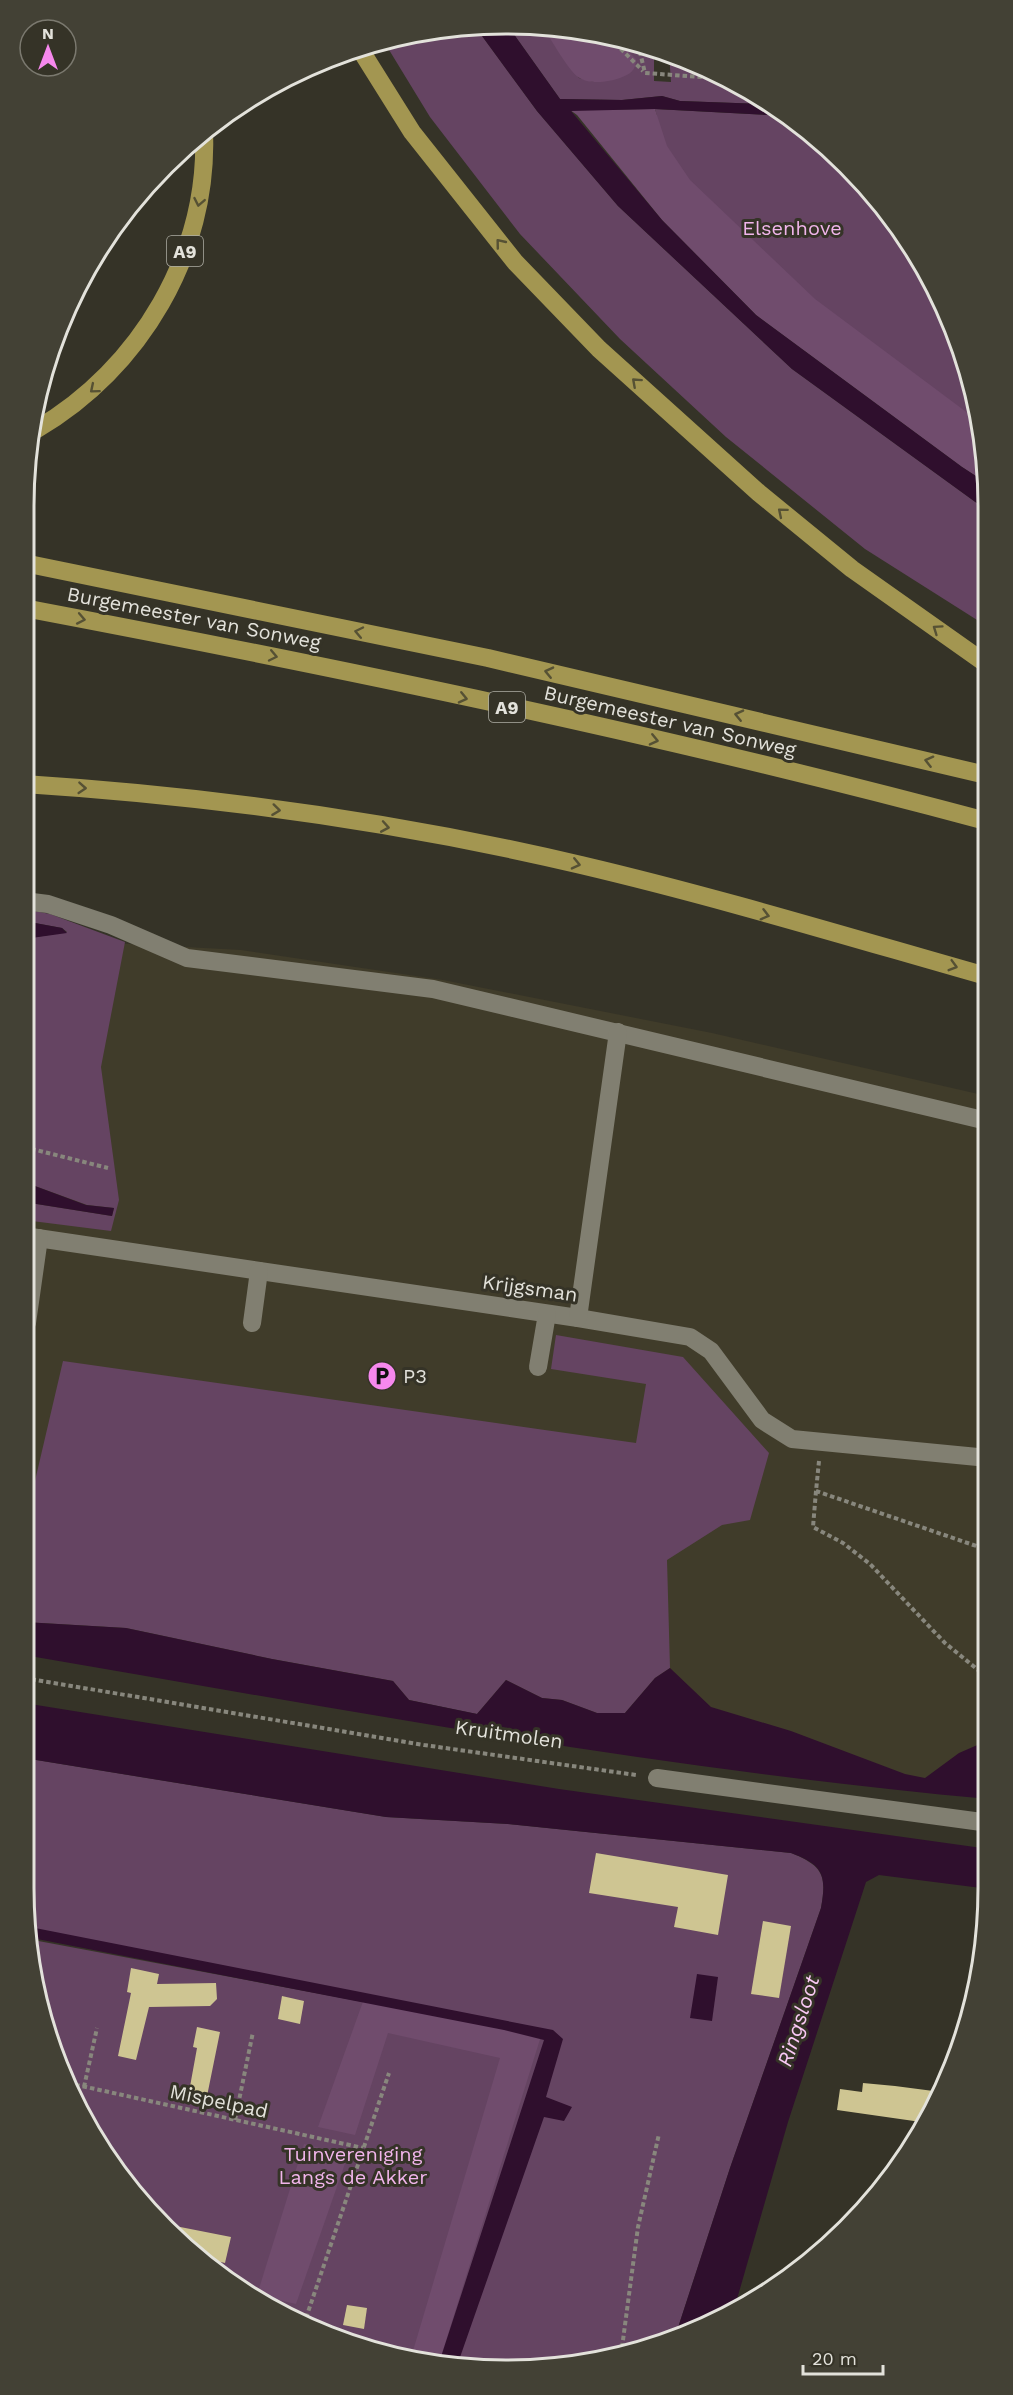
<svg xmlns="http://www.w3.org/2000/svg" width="1013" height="2395" viewBox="0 0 1013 2395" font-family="'Work Sans',sans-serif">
  <rect width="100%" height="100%" fill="#353327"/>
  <polygon fill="#403c2a" points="111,943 241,950 443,980 712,1033 987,1096 989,1790 24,1641 24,946"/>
  <g fill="#654462">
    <polygon points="474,25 537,111 618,206 792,369 985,509 985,625 865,549 726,437 620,339 520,234 430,117 383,40"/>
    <polygon points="508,26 543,27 579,78 594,82 588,36 570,33 566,28 654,48 654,81 671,82 669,53 763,104 680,101 662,96 622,100 560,99"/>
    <polygon points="655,109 787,116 800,124 889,213 952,322 985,443 641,187 657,116"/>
    <polygon points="24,909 50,914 125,942 101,1067 119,1200 111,1231 24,1220 24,1202 112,1216 114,1208 87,1205 24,1182 24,939 67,932 62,928 24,921"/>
    <polygon points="556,1335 683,1357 769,1453 750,1520 722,1525 667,1560 670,1668 655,1678 625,1713 597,1713 562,1700 542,1698 506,1680 477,1714 409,1700 393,1681 272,1659 126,1628 24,1622 24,1528 63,1361 636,1443 646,1384 551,1369"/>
    <path d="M 24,1758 L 386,1817 L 508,1824 L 791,1853 C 823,1866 827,1875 821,1908 L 730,2168 L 674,2340 L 661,2346 L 570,2367 L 413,2362 L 266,2307 L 144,2206 L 88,2129 L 50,2044 L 33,1940 L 540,2035 L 31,1932 L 24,1888 Z"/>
  </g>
  <g fill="#704c6d">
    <path d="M 543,27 L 566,28 L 570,33 L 615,39 L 636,59 C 636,71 630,74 620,78 C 609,82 589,85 578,77 C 569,71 550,38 543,27 Z"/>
    <polygon points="655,109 667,146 690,180 815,299 969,414 977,415 985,443 985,482 962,467 756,315 662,220 577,115 570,110"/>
    <polygon points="365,1996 541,2036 439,2363 410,2361 500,2058 388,2033 355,2135 318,2127"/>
    <polygon points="304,2144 348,2155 296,2304 257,2295"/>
  </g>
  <g fill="#2f0f2d">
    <polygon points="474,25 508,26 560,99 622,100 662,96 680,101 763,104 787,116 655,109 571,111 662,220 756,315 962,467 985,482 985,509 792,369 618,206 537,111"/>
    <polygon points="24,921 62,928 67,933 24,939"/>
    <polygon points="24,1182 86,1205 114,1208 112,1216 24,1202"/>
    <path d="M 24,1622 L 126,1628 L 272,1659 L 393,1681 L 409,1700 L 477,1714 L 506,1680 L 542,1698 L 562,1700 L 597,1713 L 625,1713 L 655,1678 L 670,1668 L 711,1707 L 791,1731 L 905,1774 L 925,1778 L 959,1753 L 982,1743 L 989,1746 L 989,1799 C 665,1770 344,1710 24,1655 Z"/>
    <path d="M 24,1703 L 559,1789 L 989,1849 L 989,1889 L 879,1875 L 866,1882 L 788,2122 L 733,2313 L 674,2340 L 730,2168 L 821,1908 C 827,1875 823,1865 791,1853 L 508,1824 L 386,1817 L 24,1758 Z"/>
    <polygon points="30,1927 553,2030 563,2039 546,2097 572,2107 564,2121 544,2117 458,2363 439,2363 544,2040 504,2030 32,1938"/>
    <polygon points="697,1974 718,1977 712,2021 690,2018"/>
  </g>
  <g fill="#cec592">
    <polygon points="596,1853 728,1875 718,1935 674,1927 678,1907 589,1893"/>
    <polygon points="763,1921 791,1926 779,1998 751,1994"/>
    <polygon points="131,1968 159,1974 157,1984 216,1983 217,1999 210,2006 149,2007 136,2060 118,2056 131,1993 127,1992"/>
    <polygon points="282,1996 304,2001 300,2024 278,2019"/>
    <polygon points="197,2027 220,2032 205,2106 187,2103 197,2048 193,2047"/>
    <polygon points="863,2083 895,2086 941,2092 928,2123 837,2110 840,2089 862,2092"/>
    <polygon points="165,2224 231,2237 225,2263 208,2259"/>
    <polygon points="347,2305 367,2308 364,2329 343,2325"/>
  </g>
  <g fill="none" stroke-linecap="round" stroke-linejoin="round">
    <g stroke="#88877d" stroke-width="4" stroke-dasharray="4.5 3" stroke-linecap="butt">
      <polyline points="610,38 643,71"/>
      <polyline points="638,44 645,73 715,78"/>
      <polyline points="24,1147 108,1168"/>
      <polyline points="819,1461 816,1491 988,1550"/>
      <polyline points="816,1491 813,1527 843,1543 870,1564 945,1643 988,1678"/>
      <polyline points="24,1678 424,1745 636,1775"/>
      <polyline points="68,2083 363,2148"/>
      <polyline points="84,2087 97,2028"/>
      <polyline points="235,2120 253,2032"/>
      <polyline points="301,2320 305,2321 389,2073"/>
      <polyline points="621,2355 638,2227 659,2134"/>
    </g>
    <g stroke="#817f71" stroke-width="18">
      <polyline points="24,901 48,904 111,925 187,958 433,989 987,1121"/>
      <polyline points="24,1236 578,1318 690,1337 711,1351 762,1420 792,1439 988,1458"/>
      <polyline points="578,1318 618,1032"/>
      <polyline points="27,1323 39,1238"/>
      <polyline points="252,1323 259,1271"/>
      <polyline points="538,1367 547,1314"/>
      <polyline points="657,1778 989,1823"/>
    </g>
    <g stroke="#a39651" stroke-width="18">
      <polyline points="360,49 412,132 515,262 599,349 759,493 852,569 985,663"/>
      <path d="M 37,429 C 140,369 209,253 204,132"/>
      <polyline points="24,563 488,658 986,775"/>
      <path d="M 24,608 C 346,669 669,736 986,821"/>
      <path d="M 24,784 C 211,796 399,822 581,865 C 717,897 852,938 986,976"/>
    </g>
  </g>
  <defs><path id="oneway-chevron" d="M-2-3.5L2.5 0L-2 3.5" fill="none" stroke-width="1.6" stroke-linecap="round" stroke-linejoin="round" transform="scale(1.5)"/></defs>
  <g stroke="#565134">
    <use href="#oneway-chevron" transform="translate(199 202) rotate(101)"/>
    <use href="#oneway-chevron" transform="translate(500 243) rotate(-129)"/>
    <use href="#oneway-chevron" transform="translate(636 382) rotate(-138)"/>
    <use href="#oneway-chevron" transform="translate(94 389) rotate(140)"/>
    <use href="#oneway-chevron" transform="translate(782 512) rotate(-140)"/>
    <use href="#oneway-chevron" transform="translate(81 619) rotate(11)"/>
    <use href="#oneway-chevron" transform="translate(937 629) rotate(-145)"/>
    <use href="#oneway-chevron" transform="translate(359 632) rotate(-168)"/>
    <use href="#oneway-chevron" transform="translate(273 656) rotate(12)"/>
    <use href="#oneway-chevron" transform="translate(549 672) rotate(-167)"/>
    <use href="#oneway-chevron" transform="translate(463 698) rotate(13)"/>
    <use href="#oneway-chevron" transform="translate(739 715) rotate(-167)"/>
    <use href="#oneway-chevron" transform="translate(654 740) rotate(13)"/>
    <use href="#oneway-chevron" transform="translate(929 761) rotate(-166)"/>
    <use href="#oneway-chevron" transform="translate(82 788) rotate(4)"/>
    <use href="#oneway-chevron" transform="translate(276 810) rotate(7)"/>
    <use href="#oneway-chevron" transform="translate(385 827) rotate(10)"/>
    <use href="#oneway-chevron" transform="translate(576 864) rotate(13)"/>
    <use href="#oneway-chevron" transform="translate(765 915) rotate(15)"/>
    <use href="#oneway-chevron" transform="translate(953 966) rotate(16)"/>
  </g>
  <defs>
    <g id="parking-disc" transform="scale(1.5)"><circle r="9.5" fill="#f688ed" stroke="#353327"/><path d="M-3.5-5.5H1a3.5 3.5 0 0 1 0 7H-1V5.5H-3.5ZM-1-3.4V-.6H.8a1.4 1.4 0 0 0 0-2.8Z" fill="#111"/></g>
  </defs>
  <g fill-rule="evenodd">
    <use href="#parking-disc" x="382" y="1376"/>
  </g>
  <g text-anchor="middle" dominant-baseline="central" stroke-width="6" stroke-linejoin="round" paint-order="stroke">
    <g fill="#353327" stroke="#afaea5" stroke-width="1.5">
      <rect x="167" y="236" width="36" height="30" rx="4.5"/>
      <rect x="489" y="692" width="36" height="30" rx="4.5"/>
    </g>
    <g font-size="18" font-weight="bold" fill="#e3e2db">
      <text x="185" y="251">A9</text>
      <text x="507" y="707">A9</text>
    </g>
    <g font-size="20" fill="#f1b5eb" stroke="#353327">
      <text x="792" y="228">Elsenhove</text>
      <text x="353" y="2154">Tuinvereniging<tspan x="353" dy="23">Langs de Akker</tspan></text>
    </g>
    <g font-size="20" fill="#e3e2db" stroke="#353327">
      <text transform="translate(194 618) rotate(11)">Burgemeester van Sonweg</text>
      <text transform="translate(670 721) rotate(13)">Burgemeester van Sonweg</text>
      <text transform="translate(530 1288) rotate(8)">Krijgsman</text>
      <text transform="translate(509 1734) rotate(8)">Kruitmolen</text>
      <text transform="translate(219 2101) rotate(12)">Mispelpad</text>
    </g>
    <g font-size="20" fill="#e3e2db" stroke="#353327" text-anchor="start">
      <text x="403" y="1376">P3</text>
    </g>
    <g font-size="21" font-style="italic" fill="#fac9f5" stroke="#353327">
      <text transform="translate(798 2021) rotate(-72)">Ringsloot</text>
    </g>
  </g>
  <path d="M0 0H1013V2395H0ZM506 34H506A472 472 0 0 1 978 506V1888A472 472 0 0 1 506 2360H506A472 472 0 0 1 34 1888V506A472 472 0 0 1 506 34Z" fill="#434135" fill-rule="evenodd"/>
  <path fill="none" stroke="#e3e2db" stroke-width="3" d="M506 34H506A472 472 0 0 1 978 506V1888A472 472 0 0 1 506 2360H506A472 472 0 0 1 34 1888V506A472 472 0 0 1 506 34Z"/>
  <g transform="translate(48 48)"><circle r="28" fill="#353327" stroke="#7b796f" stroke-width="1.5"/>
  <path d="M0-4.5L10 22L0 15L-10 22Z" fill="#f688ed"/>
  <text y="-9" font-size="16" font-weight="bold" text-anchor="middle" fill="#e3e2db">N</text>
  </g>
  <path d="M803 2365v9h80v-9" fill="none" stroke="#e3e2db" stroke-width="3"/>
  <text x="812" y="2365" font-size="18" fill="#e3e2db" stroke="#353327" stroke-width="4.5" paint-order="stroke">20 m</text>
</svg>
